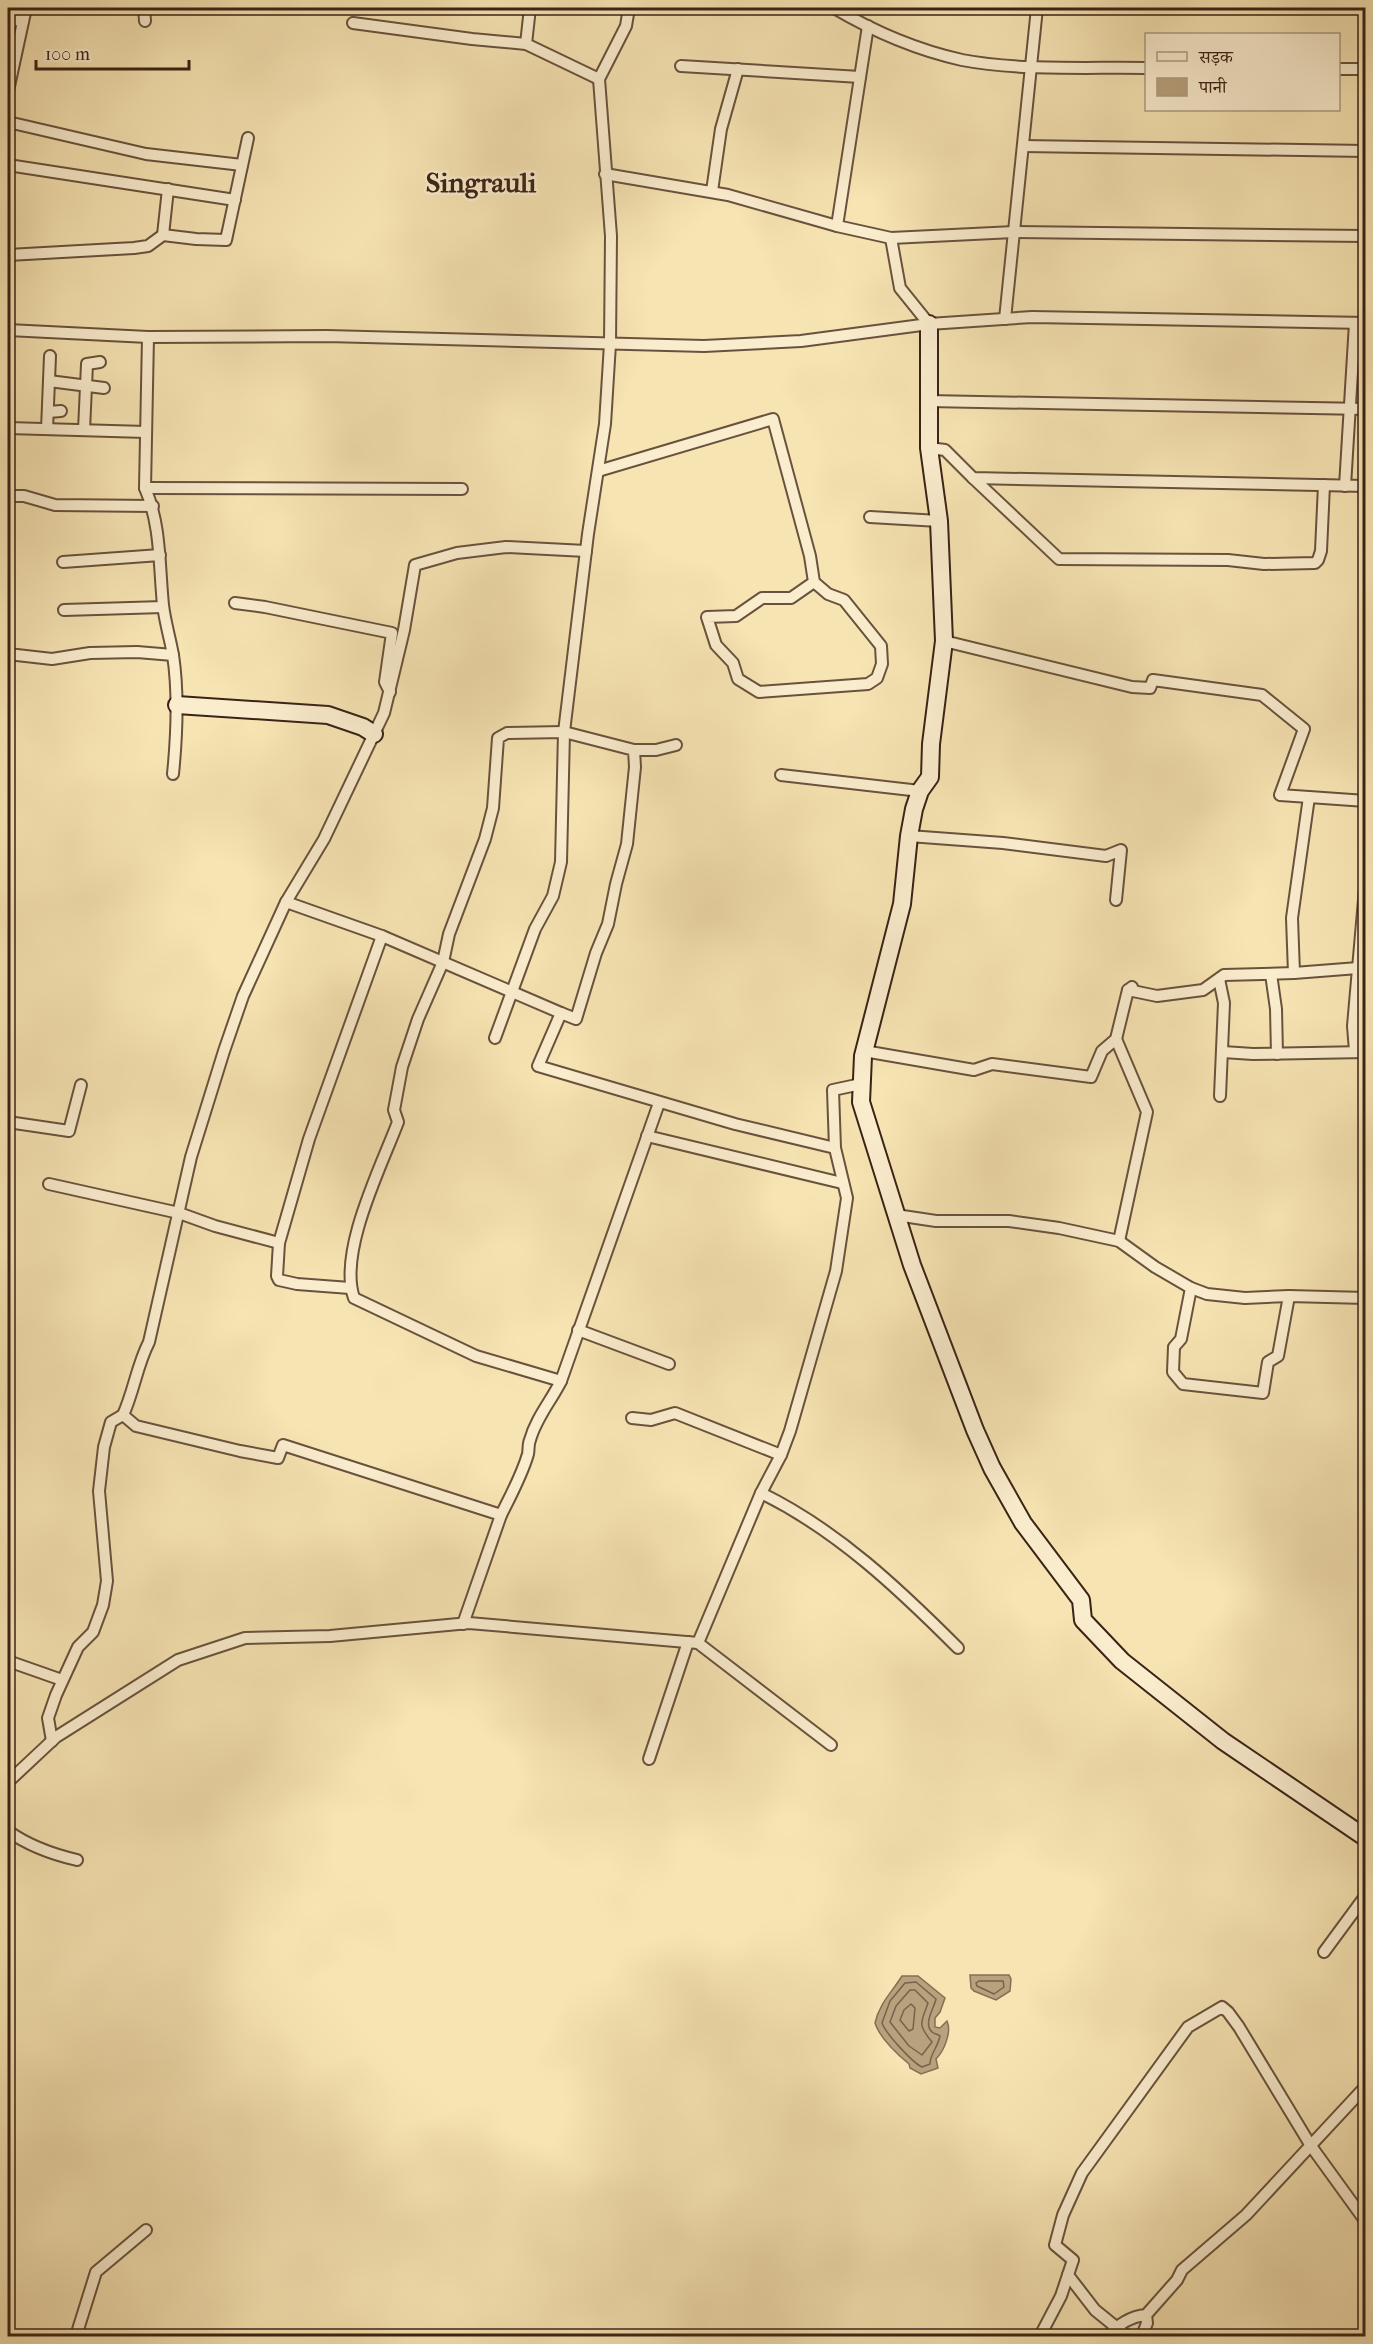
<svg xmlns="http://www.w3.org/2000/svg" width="1373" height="2344" viewBox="0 0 1373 2344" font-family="'IM FELL French Canon','Noto Serif Devanagari',serif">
  <rect width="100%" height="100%" fill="#f7e4b3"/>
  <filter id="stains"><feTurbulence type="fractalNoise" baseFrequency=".00333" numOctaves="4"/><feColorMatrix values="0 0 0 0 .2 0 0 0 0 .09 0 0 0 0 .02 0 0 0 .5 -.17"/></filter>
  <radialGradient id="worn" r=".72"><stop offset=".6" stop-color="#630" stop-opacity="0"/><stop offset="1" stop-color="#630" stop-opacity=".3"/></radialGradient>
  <g fill="#b7a27e" stroke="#856f54" stroke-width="1.5">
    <polygon points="970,1975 1009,1975 1011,1979 1010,1991 996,2000 974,1991 971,1988"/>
    <path d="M 902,1976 L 918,1976 L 945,1998 L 940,2012 L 935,2018 L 935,2027 L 940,2028 L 947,2021 C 952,2032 944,2051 936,2059 L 938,2068 L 921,2074 L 910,2068 L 909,2064 C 897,2054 880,2039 875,2023 C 879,2004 892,1992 902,1976 Z"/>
  </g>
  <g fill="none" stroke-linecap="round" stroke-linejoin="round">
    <g stroke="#78624a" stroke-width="1.5">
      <polygon points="979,1981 1003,1981 1004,1987 994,1994 977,1986 976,1983"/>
      <path d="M 916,1982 L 936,1999 C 934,2008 923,2024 932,2032 C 934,2034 938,2034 940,2036 C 938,2047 930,2054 930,2064 L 922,2067 C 913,2063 886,2034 882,2023 L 890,2001 L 905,1983 Z"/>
      <path d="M 910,1990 L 915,1990 L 928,2003 C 921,2023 917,2024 932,2042 L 922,2055 L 909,2046 L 890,2022 L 896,2006 Z"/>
      <polygon points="911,2004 915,2008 913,2029 909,2031 900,2020 904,2010"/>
    </g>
    <g stroke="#69523d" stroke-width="14">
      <g id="street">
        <polyline points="144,8 145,21"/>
        <path d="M 834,8 C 873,31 917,50 962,60 C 1019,71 1088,67 1146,68"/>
        <polyline points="8,19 23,21"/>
        <polyline points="353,23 472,39 526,44 599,79"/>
        <polyline points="526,44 530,8"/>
        <polyline points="681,66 860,77"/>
        <polyline points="1338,69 1366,69"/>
        <polyline points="8,91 26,8"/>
        <polyline points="8,122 146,154 242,165"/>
        <polyline points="1023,146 1366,151"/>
        <polyline points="8,165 235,200"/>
        <polyline points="605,174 728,195 837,226 891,238 1014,232 1366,236"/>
        <polyline points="712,191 721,129 738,69"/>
        <polyline points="837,226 868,26"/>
        <polyline points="163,235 168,189"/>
        <polyline points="891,238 900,288 929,324"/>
        <polyline points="8,255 134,248 148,246 163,235 196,239 226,240 248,138"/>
        <polyline points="1005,319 1037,8"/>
        <polyline points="8,330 148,337 327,336 704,346 801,341 929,324 1032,317 1366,323"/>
        <path d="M 148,337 L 145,488 C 161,525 159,565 163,605 C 165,622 170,638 173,655 C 179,695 177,734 173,774"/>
        <polyline points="49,381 104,388"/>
        <polyline points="928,401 1366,409"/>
        <polyline points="48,412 61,411"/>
        <polyline points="8,428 146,432"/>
        <polyline points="47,429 50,356"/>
        <polyline points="84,430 87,364 100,362"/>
        <polyline points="929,448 945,450 973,478 1366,486"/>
        <polyline points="598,471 773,419 810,556 814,582 791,598 762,598 736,616 707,617 716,645 733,663 738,679 759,692 868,684 877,678 882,664 881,646 844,600 828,594 814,582"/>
        <polyline points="973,478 1059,559 1228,560 1264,564 1315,563 1318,560 1321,551 1324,485"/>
        <polyline points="1345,486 1355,323"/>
        <polyline points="145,488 462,489"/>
        <polyline points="8,496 24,496 55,505 153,506"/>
        <polyline points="870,517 939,521"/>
        <polyline points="63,562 160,555"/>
        <polyline points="235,603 265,607 392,633 385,682 390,692"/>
        <polyline points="64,610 163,607"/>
        <polyline points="944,641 1132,687 1150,688 1153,680 1262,695 1304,729 1280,795 1309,797"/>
        <polyline points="8,654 52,659 90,653 137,652 173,655"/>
        <polyline points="634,750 656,750 676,745"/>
        <polyline points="781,775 920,791"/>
        <polyline points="909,836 1003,843 1106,856 1121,850 1116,900"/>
        <polyline points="286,902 382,936 561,1013"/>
        <polyline points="1294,973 1358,968"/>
        <polyline points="1271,974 1276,1009 1277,1054"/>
        <polyline points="1219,979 1224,1003 1220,1096"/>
        <polyline points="1128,990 1157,996 1203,990 1224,975 1294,973 1292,918 1309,797 1366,801"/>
        <polyline points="495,1038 535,929 553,896 561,862 564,732 588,534 605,424 610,344 611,236 599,79 626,26 629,8"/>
        <polyline points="1116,1039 1147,1112 1119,1241"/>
        <polyline points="864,1051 974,1070 992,1064 1091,1077 1102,1051 1116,1039 1128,990 1132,987"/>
        <polyline points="1355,1051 1353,1026 1366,877"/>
        <polyline points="1223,1052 1253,1054 1366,1052"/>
        <polyline points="8,1122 69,1131 81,1085"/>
        <polyline points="647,1136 842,1183"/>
        <polyline points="49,1184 179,1213 215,1226 279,1243 309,1139 382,936"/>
        <polyline points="896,1215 936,1221 1009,1221 1059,1228 1119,1241 1155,1267 1191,1288 1207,1294 1245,1298 1289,1296 1366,1298"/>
        <polyline points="279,1243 277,1276 279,1280 297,1284 350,1288"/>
        <polyline points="1191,1288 1181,1339 1174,1347 1173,1372 1183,1384 1263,1393 1268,1362 1278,1356 1289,1296"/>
        <polyline points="1364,1298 1366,1280"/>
        <polyline points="578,1330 669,1364"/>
        <path d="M 561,1381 L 476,1356 L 354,1298 C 338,1252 381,1167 398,1122 L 394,1110 L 402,1067 L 418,1019 L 443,962 L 449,934 L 485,839 L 493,808 L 498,738 L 507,733 L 564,732 L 634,750 L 635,767 L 627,844 L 616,884 L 608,924 L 596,953 L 576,1019 L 561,1013 L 538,1066 L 735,1124 L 835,1148"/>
        <polyline points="632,1418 651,1420 675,1413 781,1455"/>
        <path d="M 761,1493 C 837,1530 899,1589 958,1648"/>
        <path d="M 501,1515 C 511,1495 522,1475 528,1454 C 529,1449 528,1444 530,1440 C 536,1418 551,1401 561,1381 L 659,1103"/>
        <path d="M 463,1624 L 501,1515 L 283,1445 L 278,1458 L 240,1451 L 136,1426 L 123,1415 C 134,1391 137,1365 149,1342 L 191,1157 L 224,1051 L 243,996 L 286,902 L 324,839 L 384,713 L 404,630 L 415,565 L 457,553 L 506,547 L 586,551"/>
        <polyline points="698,1643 761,1493 781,1455 790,1431 836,1271 847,1198 835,1148 833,1090 861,1084"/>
        <polyline points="8,1661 62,1680"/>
        <polyline points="52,1741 48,1718 56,1695 78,1647 93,1632 103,1605 107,1581 99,1491 104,1447 111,1422 123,1415"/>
        <polyline points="649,1759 688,1642"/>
        <polyline points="8,1782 56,1737 178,1660 245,1638 330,1636 469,1623 698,1643 831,1745"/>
        <path d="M 8,1831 C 29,1846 51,1854 77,1860"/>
        <polyline points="1324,1952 1366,1895"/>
        <polyline points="1068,2275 1095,2310 1127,2336"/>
        <polyline points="76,2336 96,2272 146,2230"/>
        <polyline points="1040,2336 1061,2296 1073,2260 1055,2245 1063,2215 1082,2173 1188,2027 1222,2007 1228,2012 1239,2027 1311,2146 1366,2222"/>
        <path d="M 1109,2336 C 1116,2325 1132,2316 1146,2315 L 1177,2280 L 1182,2270 L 1246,2215 L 1366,2086"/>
        <polyline points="1142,2336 1147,2323 1146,2315"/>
      </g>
    </g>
    <g stroke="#3a2216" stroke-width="20">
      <g id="secondary">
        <polyline points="929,324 929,448 939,521 944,641 931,744 930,777 920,791 914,809 909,836 902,904 863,1056 861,1102 912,1265 975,1430 992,1468 1023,1523 1081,1600 1083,1620 1122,1661 1223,1741 1366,1838"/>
        <polyline points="177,705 328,715 363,727 374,734"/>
      </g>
    </g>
    <use href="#street" stroke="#faedce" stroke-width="10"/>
    <use href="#secondary" stroke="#faedce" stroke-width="16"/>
  </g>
  <g text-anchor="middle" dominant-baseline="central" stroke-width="5" stroke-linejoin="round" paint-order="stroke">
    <g font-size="28" font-weight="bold" fill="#3a2216" stroke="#faedce">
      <text x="481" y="182">Singrauli</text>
    </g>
  </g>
  <rect width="1373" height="2344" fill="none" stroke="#f7e4b3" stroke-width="30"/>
  <rect x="9" y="9" width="1355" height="2326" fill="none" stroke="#3a2216" stroke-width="3"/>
  <rect x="15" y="15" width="1343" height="2314" fill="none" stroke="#3a2216" stroke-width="1.5"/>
  <rect x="1145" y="33" width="195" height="78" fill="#faedce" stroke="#ad9c84" stroke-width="1.5"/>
  <rect x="1157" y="52" width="30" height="9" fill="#faedce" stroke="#ad9c84" stroke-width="1.5"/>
  <text x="1199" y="63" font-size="18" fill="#3a2216">सड़क</text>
  <rect x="1157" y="78" width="30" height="18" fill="#b7a27e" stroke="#ad9c84" stroke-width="1.5"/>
  <text x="1199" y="93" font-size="18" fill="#3a2216">पानी</text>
  <path d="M36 60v9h153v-9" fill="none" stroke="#3a2216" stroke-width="3"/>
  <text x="45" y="60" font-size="18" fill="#3a2216" stroke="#faedce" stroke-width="4.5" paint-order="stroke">100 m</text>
  <rect width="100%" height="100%" filter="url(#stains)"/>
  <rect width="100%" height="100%" fill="url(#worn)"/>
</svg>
